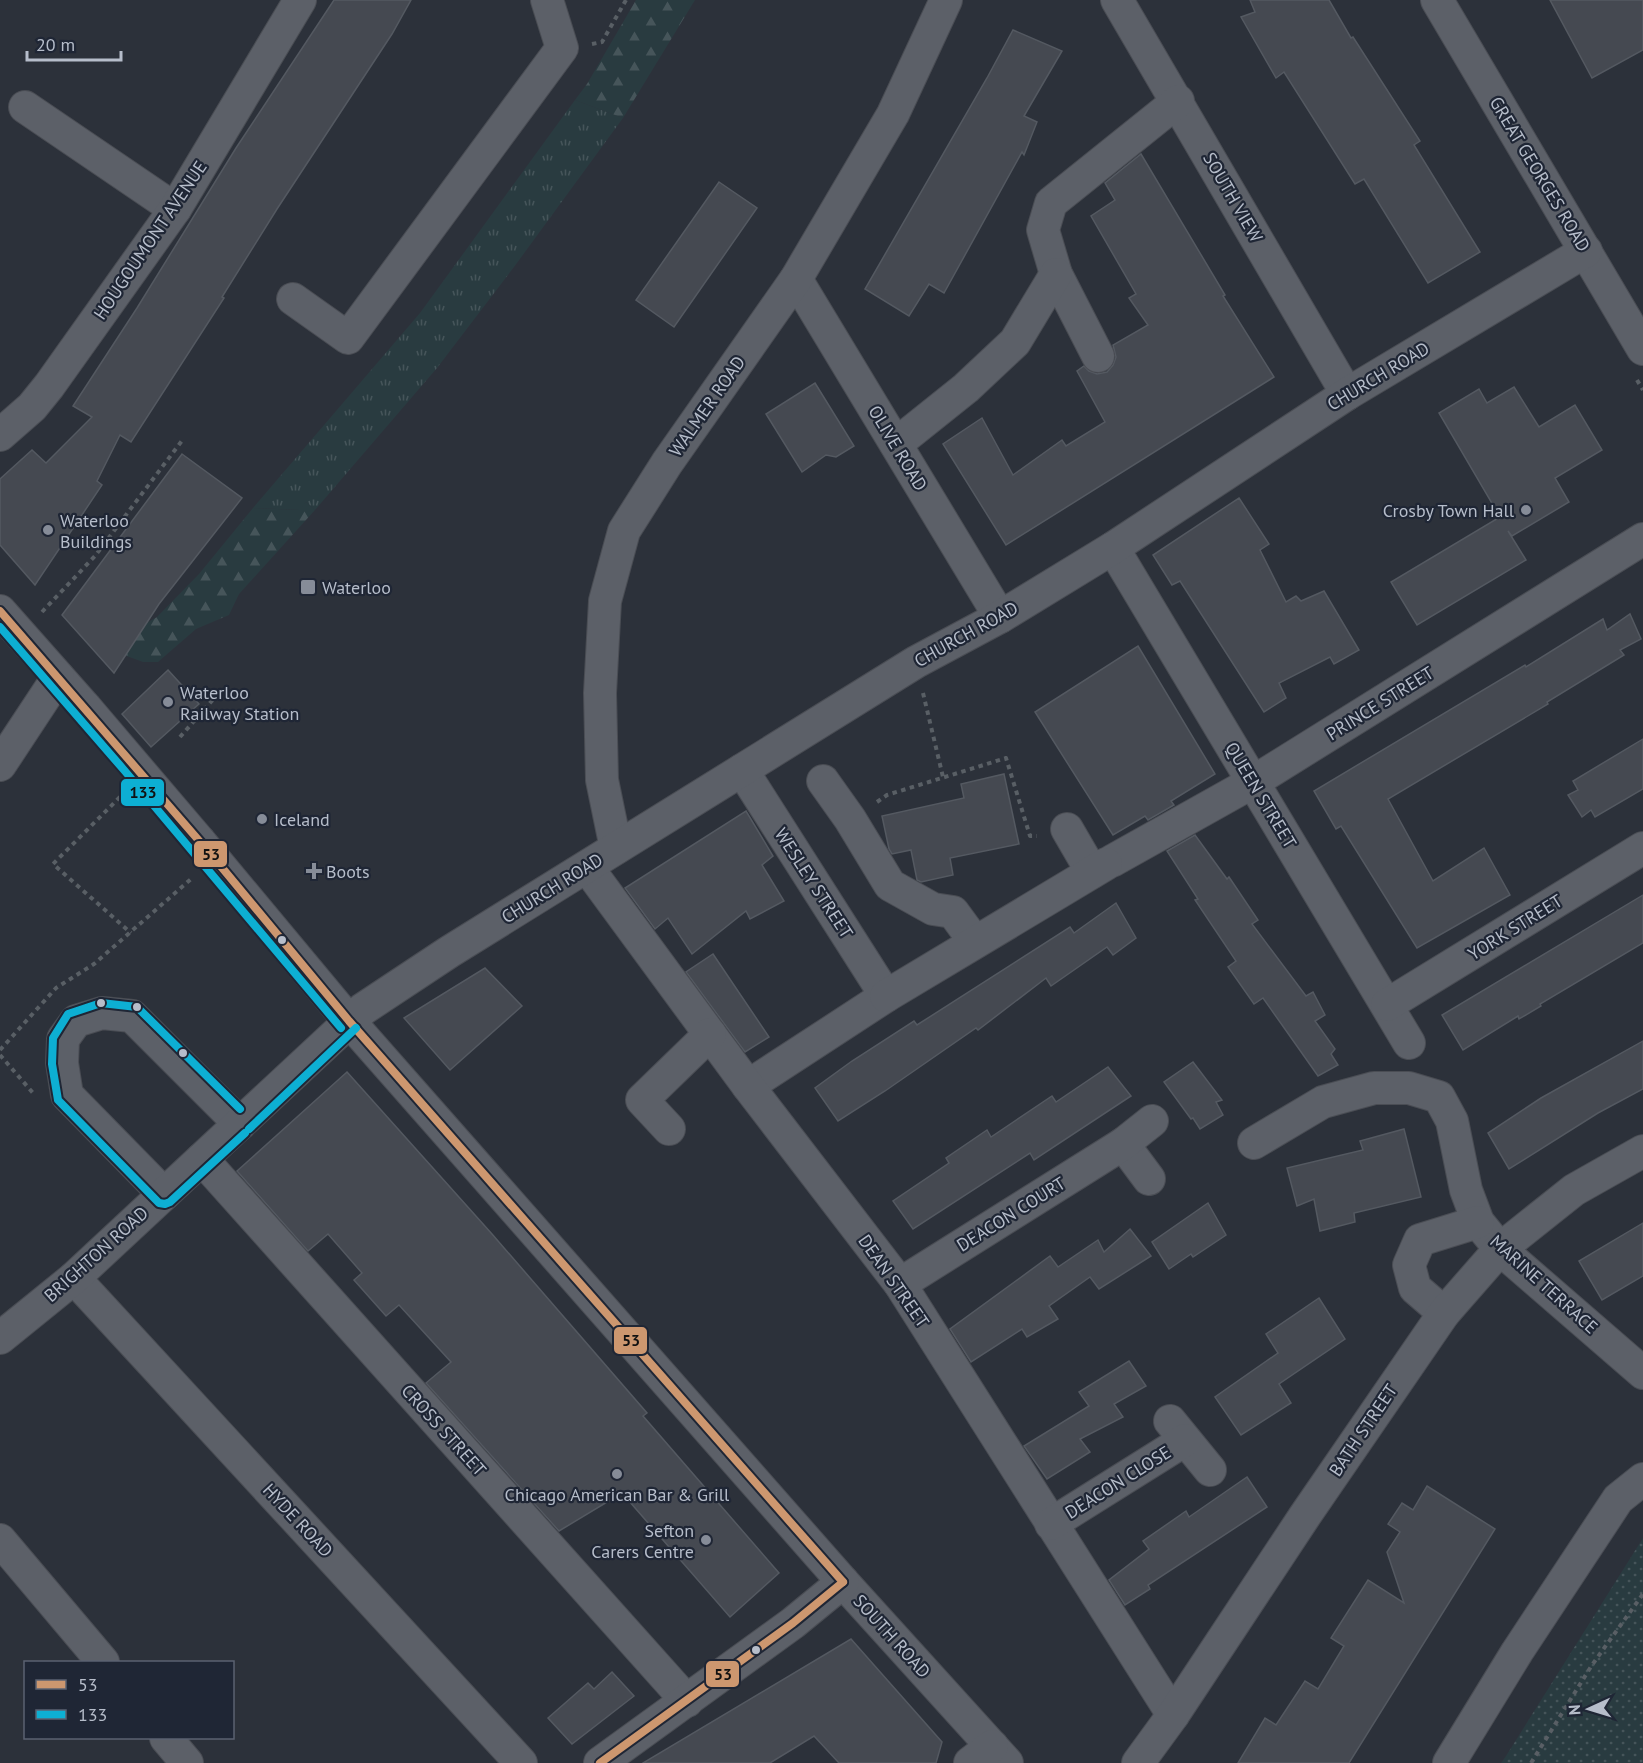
<svg xmlns="http://www.w3.org/2000/svg" width="1643" height="1763" viewBox="0 0 1643 1763" font-family="'PT Sans',sans-serif">
  <defs>
    <pattern id="grass-tufts" width="24" height="20" patternUnits="userSpaceOnUse" patternTransform="scale(1.5)"><rect width="24" height="20" fill="#293b40"/><path d="M3 7l-1-3M5 7V3M7 7l1-3M15 17l-1-3M17 17v-4M19 17l1-3" fill="none" stroke="#46555a"/></pattern>
    <pattern id="forest-firs" width="22" height="20" patternUnits="userSpaceOnUse" patternTransform="scale(1.5)"><rect width="22" height="20" fill="#293b40"/><path d="M5 1l3.5 6h-7zM16 11l3.5 6h-7z" fill="#46555a"/></pattern>
    <pattern id="park-dots" width="8" height="8" patternUnits="userSpaceOnUse" patternTransform="scale(1.5)"><rect width="8" height="8" fill="#293b40"/><path d="M2 2h.1M6 6h.1" fill="none" stroke="#46555a" stroke-width="1.8" stroke-linecap="round"/></pattern>
  </defs>
  <rect width="100%" height="100%" fill="#2c313a"/>
  <polygon fill="url(#grass-tufts)" points="575,100 623,118 514,267 437,368 315,510 306,502 300,510 253,508 420,313"/>
  <g fill="url(#forest-firs)">
    <polygon points="636,0 695,0 623,118 575,100 587,84"/>
    <polygon points="306,502 315,510 239,594 229,615 196,629 158,662 143,662 124,655 122,637 157,617 199,574 253,508 299,510"/>
  </g>
  <polygon fill="url(#park-dots)" points="1643,1538 1643,1763 1501,1763 1506,1756"/>
  <g fill="#454951" stroke="#545961" stroke-width="1.5">
    <polygon points="334,0 411,0 392,34 277,209 222,297 224,298 131,442 120,435 97,481 102,485 35,585 0,545 0,479 32,450 46,463 92,417 73,406 137,308 236,148"/>
    <polygon points="1250,0 1329,0 1351,38 1353,37 1420,141 1414,145 1480,252 1428,283 1364,179 1355,184 1284,72 1276,78 1241,17 1255,12"/>
    <polygon points="1550,0 1643,0 1643,50 1592,78"/>
    <polygon points="1013,30 1062,51 1024,116 1037,122 1024,155 1022,152 944,293 929,284 909,316 865,289 987,78"/>
    <polygon points="1141,154 1225,295 1223,296 1274,377 1006,545 943,444 982,418 1013,475 1062,440 1066,446 1105,422 1077,371 1084,366 1089,371 1097,374 1107,372 1113,365 1116,357 1113,345 1148,325 1129,298 1136,294 1091,216 1115,200 1105,183"/>
    <polygon points="719,182 757,208 674,327 636,300"/>
    <polygon points="815,383 854,446 836,457 826,455 802,472 766,414"/>
    <polygon points="1514,387 1539,427 1575,405 1602,450 1555,478 1569,502 1512,536 1508,531 1526,560 1417,625 1391,582 1500,517 1439,413 1479,389 1487,403"/>
    <polygon points="182,454 242,498 159,604 114,673 62,615"/>
    <polygon points="1239,498 1269,544 1260,550 1286,602 1296,596 1301,601 1324,591 1359,650 1334,664 1330,657 1279,683 1286,698 1264,712 1180,581 1172,585 1153,555"/>
    <polygon points="1630,614 1641,639 1620,650 1624,655 1547,702 1548,704 1388,799 1433,881 1484,848 1510,895 1417,948 1341,826 1336,829 1314,791 1525,665 1526,667 1603,619 1607,630"/>
    <polygon points="1138,646 1215,774 1171,801 1174,805 1148,820 1145,816 1113,835 1035,712"/>
    <polygon points="168,670 199,704 151,747 122,714"/>
    <polygon points="1643,739 1643,789 1595,817 1591,810 1582,817 1568,795 1578,790 1573,781"/>
    <polygon points="1004,774 1019,844 950,858 953,875 921,882 917,880 911,850 892,854 889,849 882,816 964,798 961,784"/>
    <polygon points="746,811 773,856 762,865 784,901 750,919 746,911 692,954 668,918 655,929 625,888"/>
    <polygon points="1195,835 1227,879 1229,877 1258,920 1252,924 1306,996 1313,992 1325,1015 1315,1021 1335,1049 1331,1054 1338,1065 1318,1076 1263,998 1254,1004 1228,967 1236,961 1195,900 1198,899 1167,851"/>
    <polygon points="1643,895 1643,943 1540,1004 1541,1006 1519,1019 1518,1016 1463,1050 1442,1015"/>
    <polygon points="1116,903 1136,938 1113,955 1107,947 1051,986 1046,978 978,1030 976,1028 885,1091 838,1121 815,1088 852,1061 914,1021 917,1025 1070,927 1074,933"/>
    <polygon points="713,954 769,1037 745,1052 686,972"/>
    <polygon points="485,968 522,1006 450,1070 404,1018"/>
    <polygon points="1643,1041 1643,1089 1598,1113 1509,1169 1488,1133 1541,1098"/>
    <polygon points="1193,1062 1222,1100 1216,1102 1223,1115 1200,1129 1193,1118 1191,1119 1164,1082"/>
    <polygon points="1108,1067 1131,1096 1034,1160 1030,1153 913,1229 893,1201 949,1163 946,1158 987,1130 991,1137 1052,1096 1056,1102"/>
    <polygon points="347,1072 492,1234 647,1413 643,1416 779,1573 730,1617 622,1493 559,1531 426,1383 451,1362 399,1305 386,1316 354,1280 362,1273 328,1234 308,1251 237,1171"/>
    <polygon points="1404,1129 1421,1197 1354,1213 1355,1222 1320,1231 1314,1199 1297,1206 1287,1168 1363,1150 1360,1141"/>
    <polygon points="1208,1203 1226,1235 1193,1257 1191,1254 1169,1269 1152,1242"/>
    <polygon points="1643,1223 1643,1276 1602,1300 1579,1261"/>
    <polygon points="1130,1229 1151,1256 1099,1289 1090,1277 1049,1306 1058,1319 1027,1337 1022,1329 971,1362 950,1329 1050,1256 1058,1267 1098,1240 1104,1252"/>
    <polygon points="1319,1298 1345,1339 1279,1384 1291,1403 1241,1435 1215,1397 1278,1353 1266,1334"/>
    <polygon points="1129,1361 1146,1386 1114,1404 1123,1417 1080,1439 1090,1452 1047,1479 1024,1446 1089,1406 1079,1392"/>
    <polygon points="1247,1477 1267,1507 1148,1585 1150,1589 1125,1605 1109,1580 1149,1549 1143,1541 1186,1511 1189,1517"/>
    <polygon points="1427,1486 1495,1529 1349,1763 1238,1763 1265,1718 1276,1725 1305,1681 1318,1689 1344,1646 1331,1638 1368,1580 1404,1603 1387,1552 1400,1532 1388,1524 1402,1503 1413,1510"/>
    <polygon points="851,1639 942,1742 936,1763 839,1763 814,1736 770,1763 643,1763"/>
    <polygon points="612,1672 634,1696 572,1744 548,1718 588,1683 594,1689"/>
  </g>
  <g fill="none" stroke-linecap="round" stroke-linejoin="round">
    <g stroke="#4a4d54" stroke-width="34">
      <g id="minor">
        <polyline points="1117,0 1347,394"/>
        <polyline points="1437,0 1643,349"/>
        <polyline points="25,107 175,209"/>
        <polyline points="796,279 1000,617"/>
        <polyline points="293,299 348,338 562,48 547,0"/>
        <polyline points="1098,356 1056,274 1043,230 1051,203 1178,101"/>
        <polyline points="0,435 32,407 49,386 175,209 300,0"/>
        <polyline points="896,444 966,388 1015,342 1056,274"/>
        <polyline points="1113,548 1409,1043"/>
        <polyline points="0,611 85,707"/>
        <polyline points="0,765 58,677"/>
        <polyline points="742,770 886,996 748,1086"/>
        <polyline points="823,781 850,819 890,885 933,909 953,912 975,942"/>
        <polyline points="1067,829 1092,872"/>
        <polyline points="200,842 349,1021 843,1582 1007,1763"/>
        <polyline points="616,848 602,780 600,693 605,601 624,531 667,463 796,279 893,114 946,0"/>
        <polyline points="1112,861 1253,782 1643,539"/>
        <polyline points="587,867 748,1086 900,1284 1173,1715"/>
        <polyline points="886,996 1106,864"/>
        <polyline points="1387,1005 1643,848"/>
        <polyline points="669,1129 642,1100 710,1034"/>
        <polyline points="1254,1143 1323,1102 1374,1088 1409,1088 1439,1097 1452,1121 1466,1190 1478,1222 1500,1249 1643,1373"/>
        <polyline points="1123,1144 1149,1179"/>
        <polyline points="202,1159 687,1701"/>
        <polyline points="164,1194 67,1095 62,1063 63,1039 76,1021 102,1013 132,1016 240,1124"/>
        <polyline points="74,1278 521,1763"/>
        <polyline points="900,1284 1123,1144 1152,1121"/>
        <polyline points="1444,1313 1415,1288 1409,1265 1420,1240 1478,1222"/>
        <polyline points="0,1338 74,1278 363,1009 449,952 916,662 1000,617 1113,548 1347,394 1586,251"/>
        <polyline points="1170,1421 1210,1470"/>
        <polyline points="1051,1524 1185,1440"/>
        <polyline points="0,1540 103,1662"/>
        <polyline points="166,1738 187,1763"/>
        <polyline points="600,1763 793,1623 843,1582"/>
        <polyline points="970,1763 992,1746"/>
        <polyline points="1138,1763 1173,1715 1304,1517 1444,1313 1500,1249 1574,1190 1643,1151"/>
        <polyline points="1449,1763 1517,1652 1618,1499 1643,1479"/>
      </g>
    </g>
    <g stroke="#595f65" stroke-width="4" stroke-dasharray="4.5 4.5" stroke-linecap="butt">
      <polyline points="592,44 602,42 626,0"/>
      <polyline points="1637,380 1643,390"/>
      <polyline points="42,612 95,556 184,438"/>
      <polyline points="923,693 943,777"/>
      <polyline points="180,737 217,695"/>
      <polyline points="120,797 53,864 131,933"/>
      <polyline points="877,802 887,795 1006,758 1030,836 1037,836"/>
      <polyline points="0,1050 56,988 94,964 191,879"/>
      <polyline points="0,1055 33,1093"/>
      <polyline points="1531,1763 1592,1665 1643,1594"/>
    </g>
    <use href="#minor" stroke="#5c6068" stroke-width="32"/>
    <g stroke="#4a4d54" stroke-width="34" stroke-linecap="butt">
      <polyline id="minor-bridge" points="85,707 200,842"/>
    </g>
    <use href="#minor-bridge" stroke="#5c6068" stroke-width="32"/>
    <g stroke="#1f2635" stroke-width="12">
      <g id="bus-1">
        <polyline points="0,611 214,858 349,1021 843,1582"/>
        <polyline points="600,1763 793,1623 843,1582"/>
      </g>
    </g>
    <g stroke="#1f2635" stroke-width="12">
      <g id="bus-2">
        <polyline points="0,627 124,770 341,1028"/>
        <polyline points="240,1109 137,1007 101,1003 68,1014 53,1038 52,1064 58,1100 159,1203 165,1204 170,1202 245,1133"/>
        <polyline points="249,1129 356,1028"/>
      </g>
    </g>
    <use href="#bus-1" stroke="#cd976f" stroke-width="8"/>
    <use href="#bus-2" stroke="#0dafd3" stroke-width="8"/>
  </g>
  <g fill="#868c98" stroke="#1f2635" stroke-width="2">
    <circle cx="1526" cy="510" r="6"/>
    <circle cx="48" cy="530" r="6"/>
    <rect x="300" y="579" width="16" height="16" rx="3"/>
    <circle cx="168" cy="702" r="6"/>
    <circle cx="262" cy="819" r="6"/>
    <path d="M311 862h6v6h6v6h-6v6h-6v-6h-6v-6h6z"/>
    <circle cx="617" cy="1474" r="6"/>
    <circle cx="706" cy="1540" r="6"/>
  </g>
  <g fill="#b6bdca" stroke="#1f2635" stroke-width="2">
    <circle cx="282" cy="940" r="5"/>
    <circle cx="101" cy="1003" r="5"/>
    <circle cx="137" cy="1007" r="5"/>
    <circle cx="183" cy="1053" r="5"/>
    <circle cx="756" cy="1650" r="5"/>
  </g>
  <g text-anchor="middle" dominant-baseline="central" stroke-width="4.5" stroke-linejoin="round" paint-order="stroke">
    <g font-size="18" fill="#b6bdca" stroke="#1f2635">
      <text transform="translate(1540 174) rotate(59)">GREAT GEORGES ROAD</text>
      <text transform="translate(1233 197) rotate(60)">SOUTH VIEW</text>
      <text transform="translate(150 240) rotate(-56)">HOUGOUMONT AVENUE</text>
      <text transform="translate(1378 376) rotate(-31)">CHURCH ROAD</text>
      <text transform="translate(707 406) rotate(-55)">WALMER ROAD</text>
      <text transform="translate(898 448) rotate(59)">OLIVE ROAD</text>
      <text transform="translate(966 634) rotate(-29)">CHURCH ROAD</text>
      <text transform="translate(1380 703) rotate(-32)">PRINCE STREET</text>
      <text transform="translate(1261 795) rotate(59)">QUEEN STREET</text>
      <text transform="translate(814 883) rotate(57)">WESLEY STREET</text>
      <text transform="translate(552 888) rotate(-32)">CHURCH ROAD</text>
      <text transform="translate(1515 927) rotate(-32)">YORK STREET</text>
      <text transform="translate(1011 1214) rotate(-32)">DEACON COURT</text>
      <text transform="translate(96 1254) rotate(-42)">BRIGHTON ROAD</text>
      <text transform="translate(894 1281) rotate(55)">DEAN STREET</text>
      <text transform="translate(1544 1284) rotate(42)">MARINE TERRACE</text>
      <text transform="translate(444 1430) rotate(48)">CROSS STREET</text>
      <text transform="translate(1363 1430) rotate(-56)">BATH STREET</text>
      <text transform="translate(1118 1482) rotate(-32)">DEACON CLOSE</text>
      <text transform="translate(298 1520) rotate(47)">HYDE ROAD</text>
      <text transform="translate(892 1636) rotate(48)">SOUTH ROAD</text>
    </g>
    <g font-size="18" fill="#b6bdca" stroke="#1f2635" text-anchor="start">
      <text x="1514" y="510" text-anchor="end">Crosby Town Hall</text>
      <text x="60" y="520">Waterloo<tspan x="60" dy="21">Buildings</tspan></text>
      <text x="322" y="587">Waterloo</text>
      <text x="180" y="692">Waterloo<tspan x="180" dy="21">Railway Station</tspan></text>
      <text x="274" y="819">Iceland</text>
      <text x="326" y="871">Boots</text>
      <text x="617" y="1494" text-anchor="middle">Chicago American Bar &amp; Grill</text>
      <text x="694" y="1530" text-anchor="end">Sefton<tspan x="694" dy="21">Carers Centre</tspan></text>
    </g>
  </g>
  <g stroke="#1f2635" stroke-width="2">
    <rect x="120" y="778" width="45" height="29" rx="6" fill="#0dafd3"/>
    <rect x="193" y="840" width="35" height="28" rx="6" fill="#cd976f"/>
    <rect x="613" y="1326" width="35" height="29" rx="6" fill="#cd976f"/>
    <rect x="705" y="1660" width="35" height="28" rx="6" fill="#cd976f"/>
  </g>
  <g font-size="16" text-anchor="middle" font-weight="bold" fill="#111">
    <text x="143" y="798">133</text>
    <text x="211" y="860">53</text>
    <text x="631" y="1346">53</text>
    <text x="723" y="1680">53</text>
  </g>
  <rect x="24" y="1661" width="210" height="78" fill="#1f2635" stroke="#5b6271" stroke-width="1.5"/>
  <rect x="36" y="1680" width="30" height="9" fill="#cd976f" stroke="#5b6271" stroke-width="1.5"/>
  <text x="78" y="1691" font-size="18" fill="#b6bdca">53</text>
  <rect x="36" y="1710" width="30" height="9" fill="#0dafd3" stroke="#5b6271" stroke-width="1.5"/>
  <text x="78" y="1721" font-size="18" fill="#b6bdca">133</text>
  <g transform="translate(1589 1709) rotate(266)" stroke="#1f2635" stroke-width="4.5" paint-order="stroke">
  <path d="M0-4.5L10 22L0 15L-10 22Z" fill="#b6bdca"/>
  <text y="-9" font-size="16" font-weight="bold" text-anchor="middle" fill="#b6bdca">N</text>
  </g>
  <path d="M27 51v9h94v-9" fill="none" stroke="#b6bdca" stroke-width="3"/>
  <text x="36" y="51" font-size="18" fill="#b6bdca" stroke="#1f2635" stroke-width="4.5" paint-order="stroke">20 m</text>
</svg>
